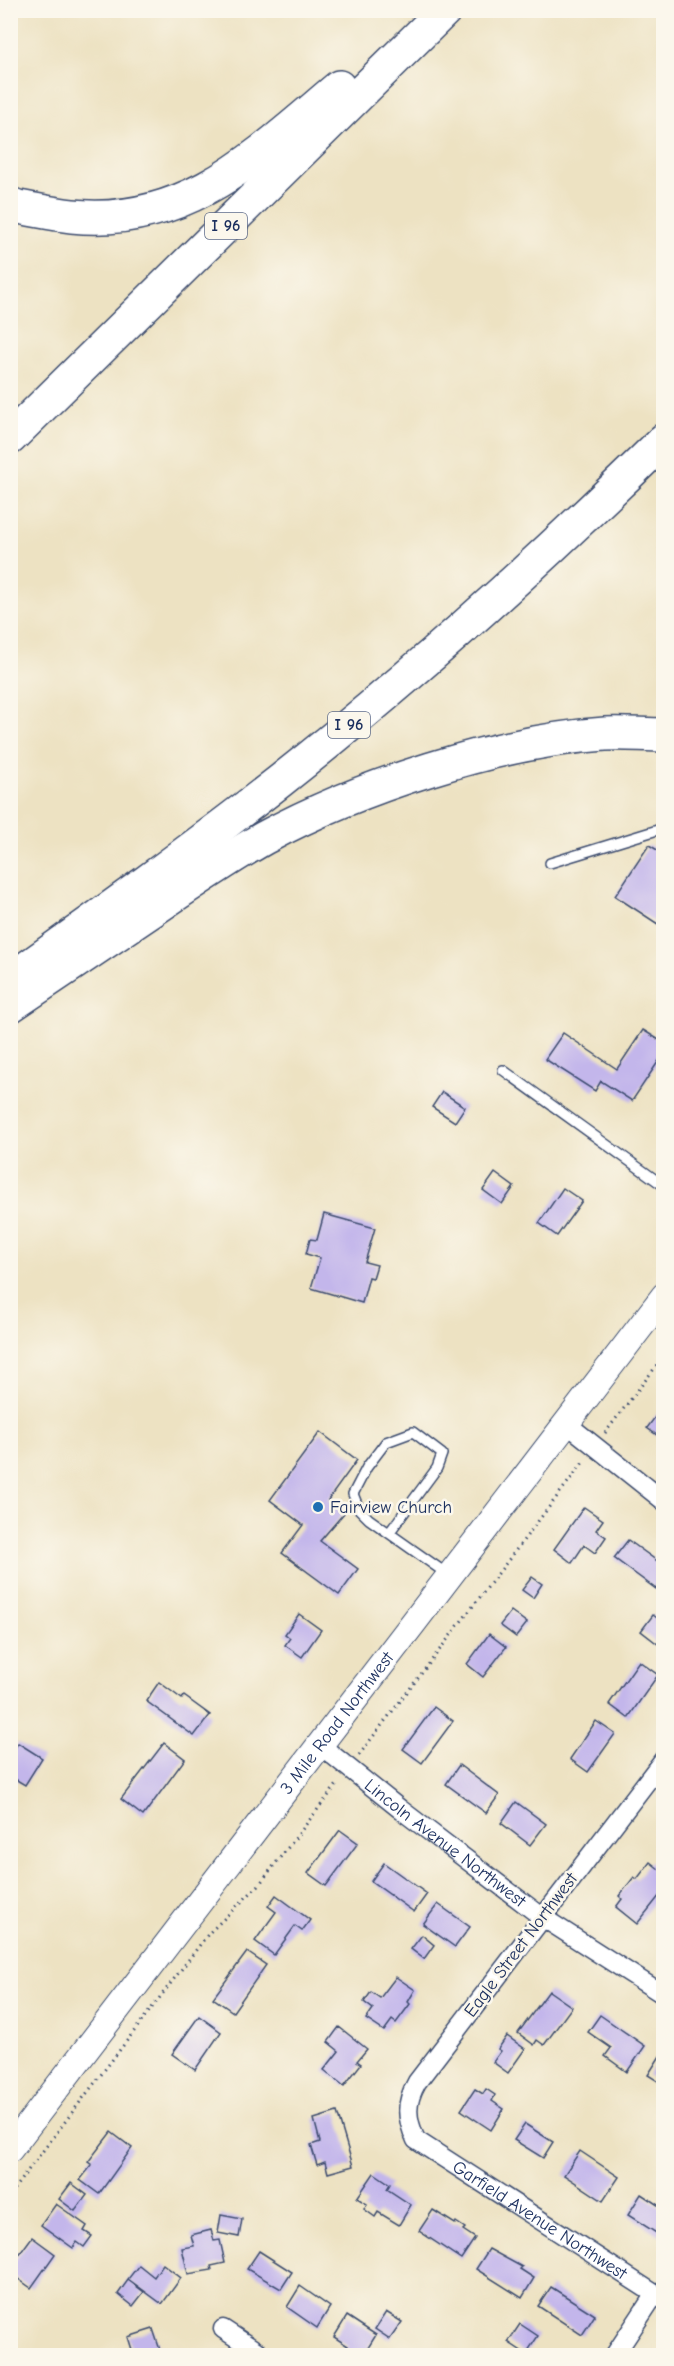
<svg xmlns="http://www.w3.org/2000/svg" width="674" height="2366" viewBox="0 0 674 2366" font-family="'Comic Neue',sans-serif">
  <rect width="100%" height="100%" fill="#fbf7ec"/>
  <filter id="ink" filterUnits="userSpaceOnUse"><feTurbulence type="fractalNoise" baseFrequency=".0167" numOctaves="2"/><feDisplacementMap in="SourceGraphic" scale="12" xChannelSelector="R" yChannelSelector="G"/><feConvolveMatrix kernelMatrix="1 2 1 2 8 2 1 2 1" color-interpolation-filters="sRGB"/></filter>
  <filter id="wash" filterUnits="userSpaceOnUse"><feTurbulence type="fractalNoise" baseFrequency=".008" numOctaves="4" result="noise"/><feDisplacementMap in="SourceGraphic" scale="24" xChannelSelector="R" yChannelSelector="G"/><feGaussianBlur stdDeviation="1.35" result="paint"/><feColorMatrix in="noise" values="0 0 0 0 0 0 0 0 0 0 0 0 0 0 0 0 0 1.4 0 .05"/><feComposite in="paint" operator="in"/></filter>
  <g filter="url(#wash)">
    <rect width="100%" height="100%" fill="#ede2c2"/>
    <g id="blocks">
      <g fill="#c3b6eb">
        <polygon points="649,845 664,854 664,928 615,896"/>
        <polygon points="643,1030 664,1043 664,1053 632,1101 601,1081 595,1091 545,1059 563,1033 617,1069"/>
        <polygon points="442,1092 465,1107 455,1122 432,1107"/>
        <polygon points="495,1173 514,1187 502,1204 483,1190"/>
        <polygon points="563,1188 582,1201 557,1236 539,1223"/>
        <polygon points="324,1214 375,1228 365,1262 377,1265 373,1278 369,1277 362,1303 311,1288 320,1258 306,1254 310,1239 317,1240"/>
        <polygon points="664,1405 664,1440 647,1428"/>
        <polygon points="320,1432 357,1460 328,1500 345,1512 320,1541 358,1569 339,1595 282,1553 303,1525 270,1500"/>
        <polygon points="584,1507 603,1520 596,1530 606,1537 595,1553 584,1545 572,1563 554,1549"/>
        <polygon points="628,1540 664,1566 664,1579 656,1589 614,1558"/>
        <polygon points="532,1577 542,1584 533,1598 522,1590"/>
        <polygon points="511,1611 527,1623 516,1637 500,1625"/>
        <polygon points="299,1614 321,1630 302,1657 285,1645 290,1638 285,1634"/>
        <polygon points="653,1615 664,1623 664,1639 659,1645 641,1631"/>
        <polygon points="489,1634 506,1647 483,1677 467,1664"/>
        <polygon points="639,1661 658,1675 628,1718 609,1704"/>
        <polygon points="159,1682 182,1699 184,1696 210,1715 194,1736 146,1701"/>
        <polygon points="434,1707 453,1721 422,1763 403,1749"/>
        <polygon points="596,1721 615,1734 588,1772 570,1759"/>
        <polygon points="18,1743 42,1758 25,1785 10,1776 10,1755"/>
        <polygon points="164,1743 185,1759 143,1816 121,1799"/>
        <polygon points="459,1765 499,1795 486,1813 446,1784"/>
        <polygon points="516,1802 546,1824 530,1845 501,1823"/>
        <polygon points="340,1830 358,1843 326,1886 308,1873"/>
        <polygon points="650,1862 664,1873 664,1890 637,1924 616,1907 622,1899 619,1896 634,1877 637,1879"/>
        <polygon points="384,1863 427,1894 414,1912 371,1881"/>
        <polygon points="276,1895 310,1920 302,1931 295,1926 274,1955 255,1941 276,1912 268,1906"/>
        <polygon points="438,1904 470,1927 455,1947 423,1924"/>
        <polygon points="422,1935 434,1945 424,1959 411,1949"/>
        <polygon points="247,1952 266,1965 233,2012 213,1998"/>
        <polygon points="396,1977 415,1990 408,2002 410,2004 396,2023 392,2020 384,2031 366,2019 373,2009 364,2002 371,1992 380,1998"/>
        <polygon points="549,1991 572,2007 544,2045 537,2040 534,2045 518,2033"/>
        <polygon points="600,2015 645,2046 627,2072 605,2056 611,2048 588,2032"/>
        <polygon points="199,2016 221,2032 195,2070 172,2054"/>
        <polygon points="339,2027 367,2049 357,2061 361,2064 344,2086 324,2070 339,2051 328,2042"/>
        <polygon points="507,2036 525,2049 508,2073 493,2062 501,2051 498,2049"/>
        <polygon points="660,2056 664,2058 664,2085 648,2075"/>
        <polygon points="475,2089 483,2094 486,2089 495,2095 492,2101 504,2109 491,2130 461,2110"/>
        <polygon points="337,2112 353,2166 328,2173 325,2162 317,2165 311,2145 320,2142 314,2119"/>
        <polygon points="525,2124 553,2142 543,2158 514,2140"/>
        <polygon points="111,2132 132,2148 99,2194 80,2180 92,2165 88,2162"/>
        <polygon points="580,2151 619,2177 603,2201 564,2175"/>
        <polygon points="374,2173 390,2184 387,2189 411,2205 399,2225 378,2212 375,2217 364,2209 367,2204 357,2198"/>
        <polygon points="71,2183 87,2195 75,2211 59,2199"/>
        <polygon points="641,2194 664,2209 664,2238 628,2215"/>
        <polygon points="56,2204 87,2226 84,2231 92,2236 84,2247 77,2242 73,2248 41,2225"/>
        <polygon points="433,2210 455,2224 456,2222 465,2228 463,2230 475,2238 461,2259 419,2231"/>
        <polygon points="221,2215 242,2219 239,2237 218,2233"/>
        <polygon points="211,2230 214,2241 220,2240 225,2263 211,2266 212,2270 188,2274 182,2248 194,2246 191,2235"/>
        <polygon points="32,2237 55,2254 31,2288 10,2273 10,2267"/>
        <polygon points="489,2249 522,2267 520,2269 534,2278 522,2298 476,2269"/>
        <polygon points="259,2251 292,2272 281,2289 247,2269"/>
        <polygon points="163,2264 181,2278 162,2304 128,2279 139,2265 154,2277"/>
        <polygon points="128,2280 144,2292 133,2306 118,2294"/>
        <polygon points="300,2286 330,2307 317,2328 287,2307"/>
        <polygon points="551,2287 595,2315 582,2335 538,2306"/>
        <polygon points="386,2312 402,2322 390,2339 375,2329"/>
        <polygon points="347,2316 376,2335 363,2356 354,2356 345,2350 348,2346 334,2337"/>
        <polygon points="520,2324 538,2336 526,2354 508,2342"/>
        <polygon points="153,2329 162,2356 134,2356 128,2337"/>
      </g>
    </g>
  </g>
  <g filter="url(#ink)">
    <use href="#blocks" fill-opacity="0" stroke="#3a4a6d" stroke-width="1.5"/>
    <g fill="none" stroke-linecap="round" stroke-linejoin="round">
      <g stroke="#3a4a6d" stroke-width="12">
        <g id="service">
          <polyline points="550,863 664,828"/>
          <polyline points="503,1070 664,1186"/>
          <polyline points="389,1533 437,1468 442,1454 413,1432 386,1442 367,1467 353,1494 359,1509 369,1519 447,1574"/>
        </g>
      </g>
      <g stroke="#3a4a6d" stroke-width="21">
        <g id="minor">
          <polyline points="567,1424 664,1501"/>
          <path id="s1" d="M 320,1745 L 400,1809 L 542,1917 L 664,1995"/>
          <path id="s2" d="M 664,1759 L 417,2082 C 405,2103 406,2118 416,2140 L 664,2300"/>
          <polyline points="223,2329 264,2356"/>
          <polyline points="614,2356 655,2294"/>
        </g>
      </g>
      <g stroke="#3a4a6d" stroke-width="28">
        <g id="secondary">
          <path id="s3" d="M 10,2149 L 664,1296"/>
        </g>
      </g>
      <g stroke="#3a4a6d" stroke-width="36">
        <g id="motorway">
          <path d="M 10,204 L 18,207 C 36,210 54,214 72,216 C 186,228 259,154 339,87"/>
          <polyline points="10,438 445,10"/>
          <path d="M 10,980 C 101,915 192,850 280,781 C 415,675 541,560 664,440"/>
          <path d="M 10,1006 C 59,973 108,940 157,907 C 192,883 227,859 264,838 C 358,787 497,741 605,734 C 624,733 644,735 664,735"/>
        </g>
      </g>
      <g stroke="#3a4a6d" stroke-width="3" stroke-dasharray="1.5 4.5" stroke-linecap="butt">
        <polyline points="605,1433 664,1356"/>
        <polyline points="359,1755 585,1460"/>
        <polyline points="10,2194 209,1933 258,1886 339,1782"/>
      </g>
      <use href="#service" stroke="#fff" stroke-width="9"/>
      <use href="#minor" stroke="#fff" stroke-width="18"/>
      <use href="#secondary" stroke="#fff" stroke-width="26"/>
      <use href="#motorway" stroke="#fff" stroke-width="33"/>
    </g>
  </g>
  <circle fill="#1f6fb2" stroke="#fbf7ec" stroke-width="2" cx="318" cy="1507" r="6"/>
  <g text-anchor="middle" dominant-baseline="central" stroke-width="5" stroke-linejoin="round" paint-order="stroke">
    <g fill="#fbf7ec" stroke="#5e6b89" stroke-width="1.5">
      <rect x="205" y="213" width="42" height="26" rx="4.5"/>
      <rect x="328" y="712" width="42" height="26" rx="4.5"/>
    </g>
    <g font-size="16" font-weight="bold" fill="#1b2f5e">
      <text x="226" y="226">I 96</text>
      <text x="349" y="725">I 96</text>
    </g>
    <g font-size="18" fill="#1b2f5e" stroke="#fbf7ec" text-anchor="start">
      <text x="330" y="1507">Fairview Church</text>
    </g>
    <g font-size="18" fill="#1b2f5e" stroke="#fbf7ec">
      <text stroke="none"><textPath href="#s3" startOffset="537">3 Mile Road Northwest</textPath></text>
      <text stroke="none"><textPath href="#s1" startOffset="159">Lincoln Avenue Northwest</textPath></text>
      <text transform="translate(521 1945) rotate(-53)">Eagle Street Northwest</text>
      <text stroke="none"><textPath href="#s2" startOffset="615">Garfield Avenue Northwest</textPath></text>
    </g>
  </g>
  <rect width="674" height="2366" fill="none" stroke="#fbf7ec" stroke-width="36"/>
</svg>
